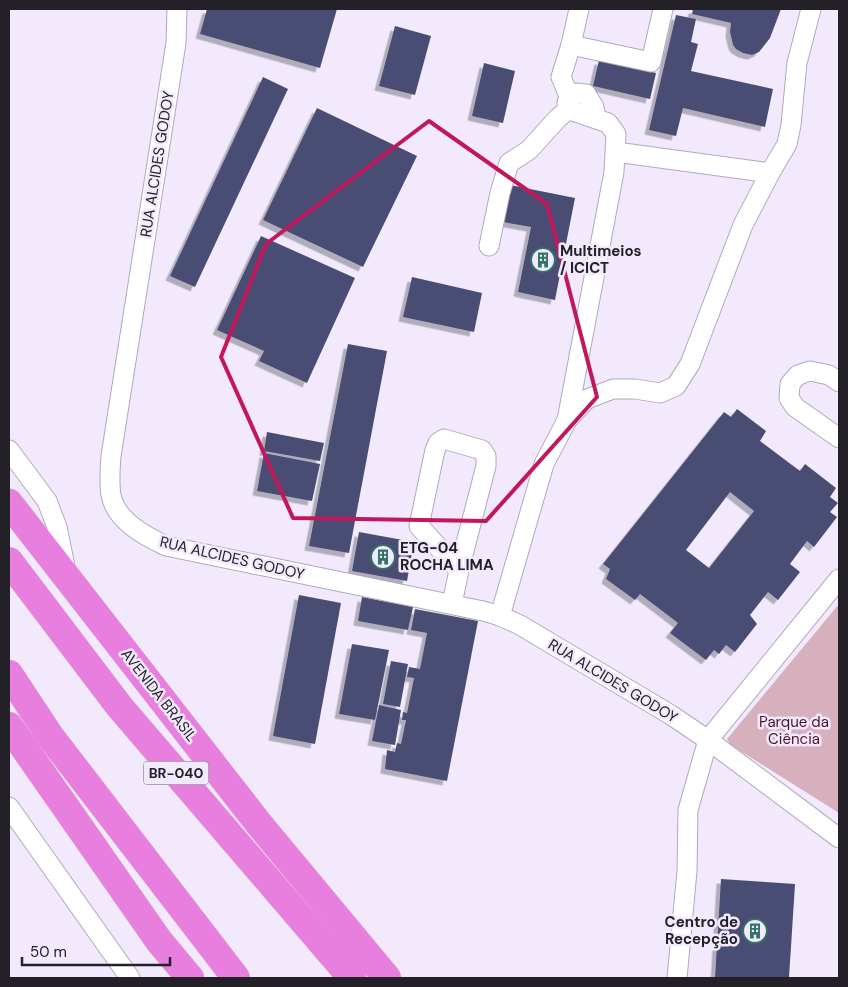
<svg xmlns="http://www.w3.org/2000/svg" width="848" height="987" viewBox="0 0 848 987" font-family="'DM Sans',sans-serif">
  <defs>
    <filter id="shadow"><feDropShadow dx="-4.5" dy="4.5" stdDeviation="0" flood-color="#0004"/></filter>
  </defs>
  <rect width="100%" height="100%" fill="#f2eafc"/>
  <polygon fill="#d6b0bd" points="839,604 839,813 731,745 727,739"/>
  <g fill="#4a4e73" fill-rule="evenodd" filter="url(#shadow)">
    <polygon points="207,9 337,9 320,68 200,34"/>
    <polygon points="693,9 781,9 770,38 759,52 752,55 743,53 736,49 733,45 730,32 731,23 692,14"/>
    <polygon points="676,15 696,19 691,42 698,44 691,71 773,89 765,127 683,108 676,136 649,130"/>
    <polygon points="395,26 431,36 415,95 379,86"/>
    <polygon points="599,60 656,73 650,99 593,86"/>
    <polygon points="484,63 515,71 503,123 472,116"/>
    <polygon points="263,77 288,89 195,287 170,276"/>
    <polygon points="317,108 417,156 363,267 263,220"/>
    <polygon points="510,185 575,198 555,300 518,292 531,227 503,222"/>
    <polygon points="261,236 355,278 307,383 259,361 264,351 217,330"/>
    <polygon points="412,277 482,293 474,332 403,317"/>
    <polygon points="348,344 387,351 349,553 309,546"/>
    <path d="M 737,409 L 766,431 L 760,441 L 800,471 L 805,464 L 836,488 L 830,497 L 838,503 L 830,512 L 837,517 L 814,547 L 807,541 L 790,564 L 800,572 L 778,600 L 768,592 L 750,615 L 757,624 L 735,652 L 726,645 L 719,654 L 714,650 L 706,660 L 670,633 L 678,623 L 640,594 L 635,600 L 606,579 L 610,569 L 603,564 L 724,412 L 731,417 ZM 730,492 L 754,511 L 709,568 L 686,550 Z"/>
    <polygon points="267,432 324,443 320,461 264,451"/>
    <polygon points="264,453 320,464 312,501 257,491"/>
    <polygon points="359,532 414,542 407,581 352,571"/>
    <polygon points="299,595 341,603 315,744 273,736"/>
    <polygon points="362,597 413,607 408,630 358,621"/>
    <polygon points="415,609 478,621 447,781 385,769 387,750 395,752 397,743 401,744 406,720 402,720 403,712 407,713 414,678 407,677 409,667 420,669 427,633 411,630"/>
    <polygon points="352,644 389,650 375,720 339,714"/>
    <polygon points="391,661 408,664 400,707 383,704"/>
    <polygon points="379,705 401,710 395,745 372,741"/>
    <polygon points="721,879 795,884 789,978 715,978"/>
  </g>
  <g fill="none" stroke-linecap="round" stroke-linejoin="round">
    <g stroke="#b1a8bd" stroke-width="21">
      <g id="minor">
        <path d="M 177,9 L 176,43 L 111,456 C 110,469 109,483 111,495 C 116,521 145,536 166,546 L 483,611 L 500,616 L 520,625 L 671,715 L 708,740 L 839,838"/>
        <polyline points="571,45 651,62 663,9"/>
        <polyline points="569,96 561,77 571,45 579,9"/>
        <polyline points="616,152 770,173"/>
        <polyline points="489,246 500,193 509,163 529,150 558,118 570,108"/>
        <polyline points="839,382 829,375 810,371 798,375 790,384 789,398 795,407 839,438"/>
        <polyline points="567,420 614,172 616,134 608,123 573,111 567,103 569,96 576,93 586,94 594,107 596,118"/>
        <polyline points="9,450 47,501 57,527 66,571"/>
        <polyline points="452,604 459,570 486,466 486,456 482,450 444,439 438,443 435,450 419,526 459,570"/>
        <polyline points="500,616 544,464 567,420 587,399 613,389 635,389 660,393 676,386 690,364 743,225 770,173 787,144 791,125 797,63 811,9"/>
        <polyline points="9,807 130,978"/>
        <polyline points="677,978 687,871 688,810 708,740 839,579"/>
      </g>
    </g>
    <g stroke="#d7d7d8" stroke-width="29">
      <g id="highway">
        <polyline points="9,503 259,824 387,978"/>
        <polyline points="9,561 119,706 352,978"/>
        <polyline points="9,674 50,736 236,978"/>
        <polyline points="9,726 159,941 190,978"/>
      </g>
    </g>
    <use href="#minor" stroke="#fff" stroke-width="19"/>
    <use href="#highway" stroke="#e87fde" stroke-width="28"/>
  </g>
  <path fill="none" stroke="#c2185b" stroke-width="4" stroke-linejoin="round" d="M 429,121 L 547,204 L 597,397 L 486,521 L 293,518 L 221,357 L 266,244 Z"/>
  <defs>
    <g id="building-ring" transform="scale(1.25)"><circle r="9.5" fill="#f2eafc" stroke="#327567" stroke-width="1.5"/><path d="M-4-6H4V6H1V3H-1V6H-4ZM-2.5-4.3h1.7v1.8h-1.7ZM.8-4.3h1.7v1.8H.8ZM-2.5-1h1.7V.8h-1.7ZM.8-1h1.7V.8H.8Z" fill="#327567"/></g>
  </defs>
  <g fill-rule="evenodd">
    <use href="#building-ring" x="543" y="260"/>
    <use href="#building-ring" x="383" y="557"/>
    <use href="#building-ring" x="755" y="931"/>
  </g>
  <g text-anchor="middle" dominant-baseline="central" stroke-width="5" stroke-linejoin="round" paint-order="stroke">
    <rect fill="#f2eafc" stroke="#615d68" stroke-width="1" x="143.5" y="761.5" width="65" height="23" rx="4"/>
    <g font-size="14" font-weight="bold" fill="#232028">
      <text x="176" y="773">BR-040</text>
    </g>
    <g font-size="15" fill="#232028" stroke="#f2eafc">
      <text transform="translate(157 164) rotate(-81)">RUA ALCIDES GODOY</text>
      <text transform="translate(232 558) rotate(13)">RUA ALCIDES GODOY</text>
      <text transform="translate(613 681) rotate(31)">RUA ALCIDES GODOY</text>
      <text transform="translate(159 695) rotate(52)">AVENIDA BRASIL</text>
    </g>
    <g font-size="15" font-weight="bold" fill="#232028" stroke="#f2eafc" text-anchor="start">
      <text x="560" y="251">Multimeios<tspan x="560" dy="17">/ ICICT</tspan></text>
      <text x="400" y="548">ETG-04<tspan x="400" dy="17">ROCHA LIMA</tspan></text>
      <text x="738" y="922" text-anchor="end">Centro de<tspan x="738" dy="17">Recepção</tspan></text>
    </g>
    <g font-size="15" fill="#4c122d" stroke="#f2eafc">
      <text x="794" y="722">Parque da<tspan x="794" dy="17">Ciência</tspan></text>
    </g>
  </g>
  <rect width="848" height="987" fill="none" stroke="#232028" stroke-width="20"/>
  <path d="M22 957v8h148v-8" fill="none" stroke="#232028" stroke-width="2.5"/>
  <text x="30" y="957" font-size="15" fill="#232028" stroke="#f2eafc" stroke-width="4" paint-order="stroke">50 m</text>
</svg>
